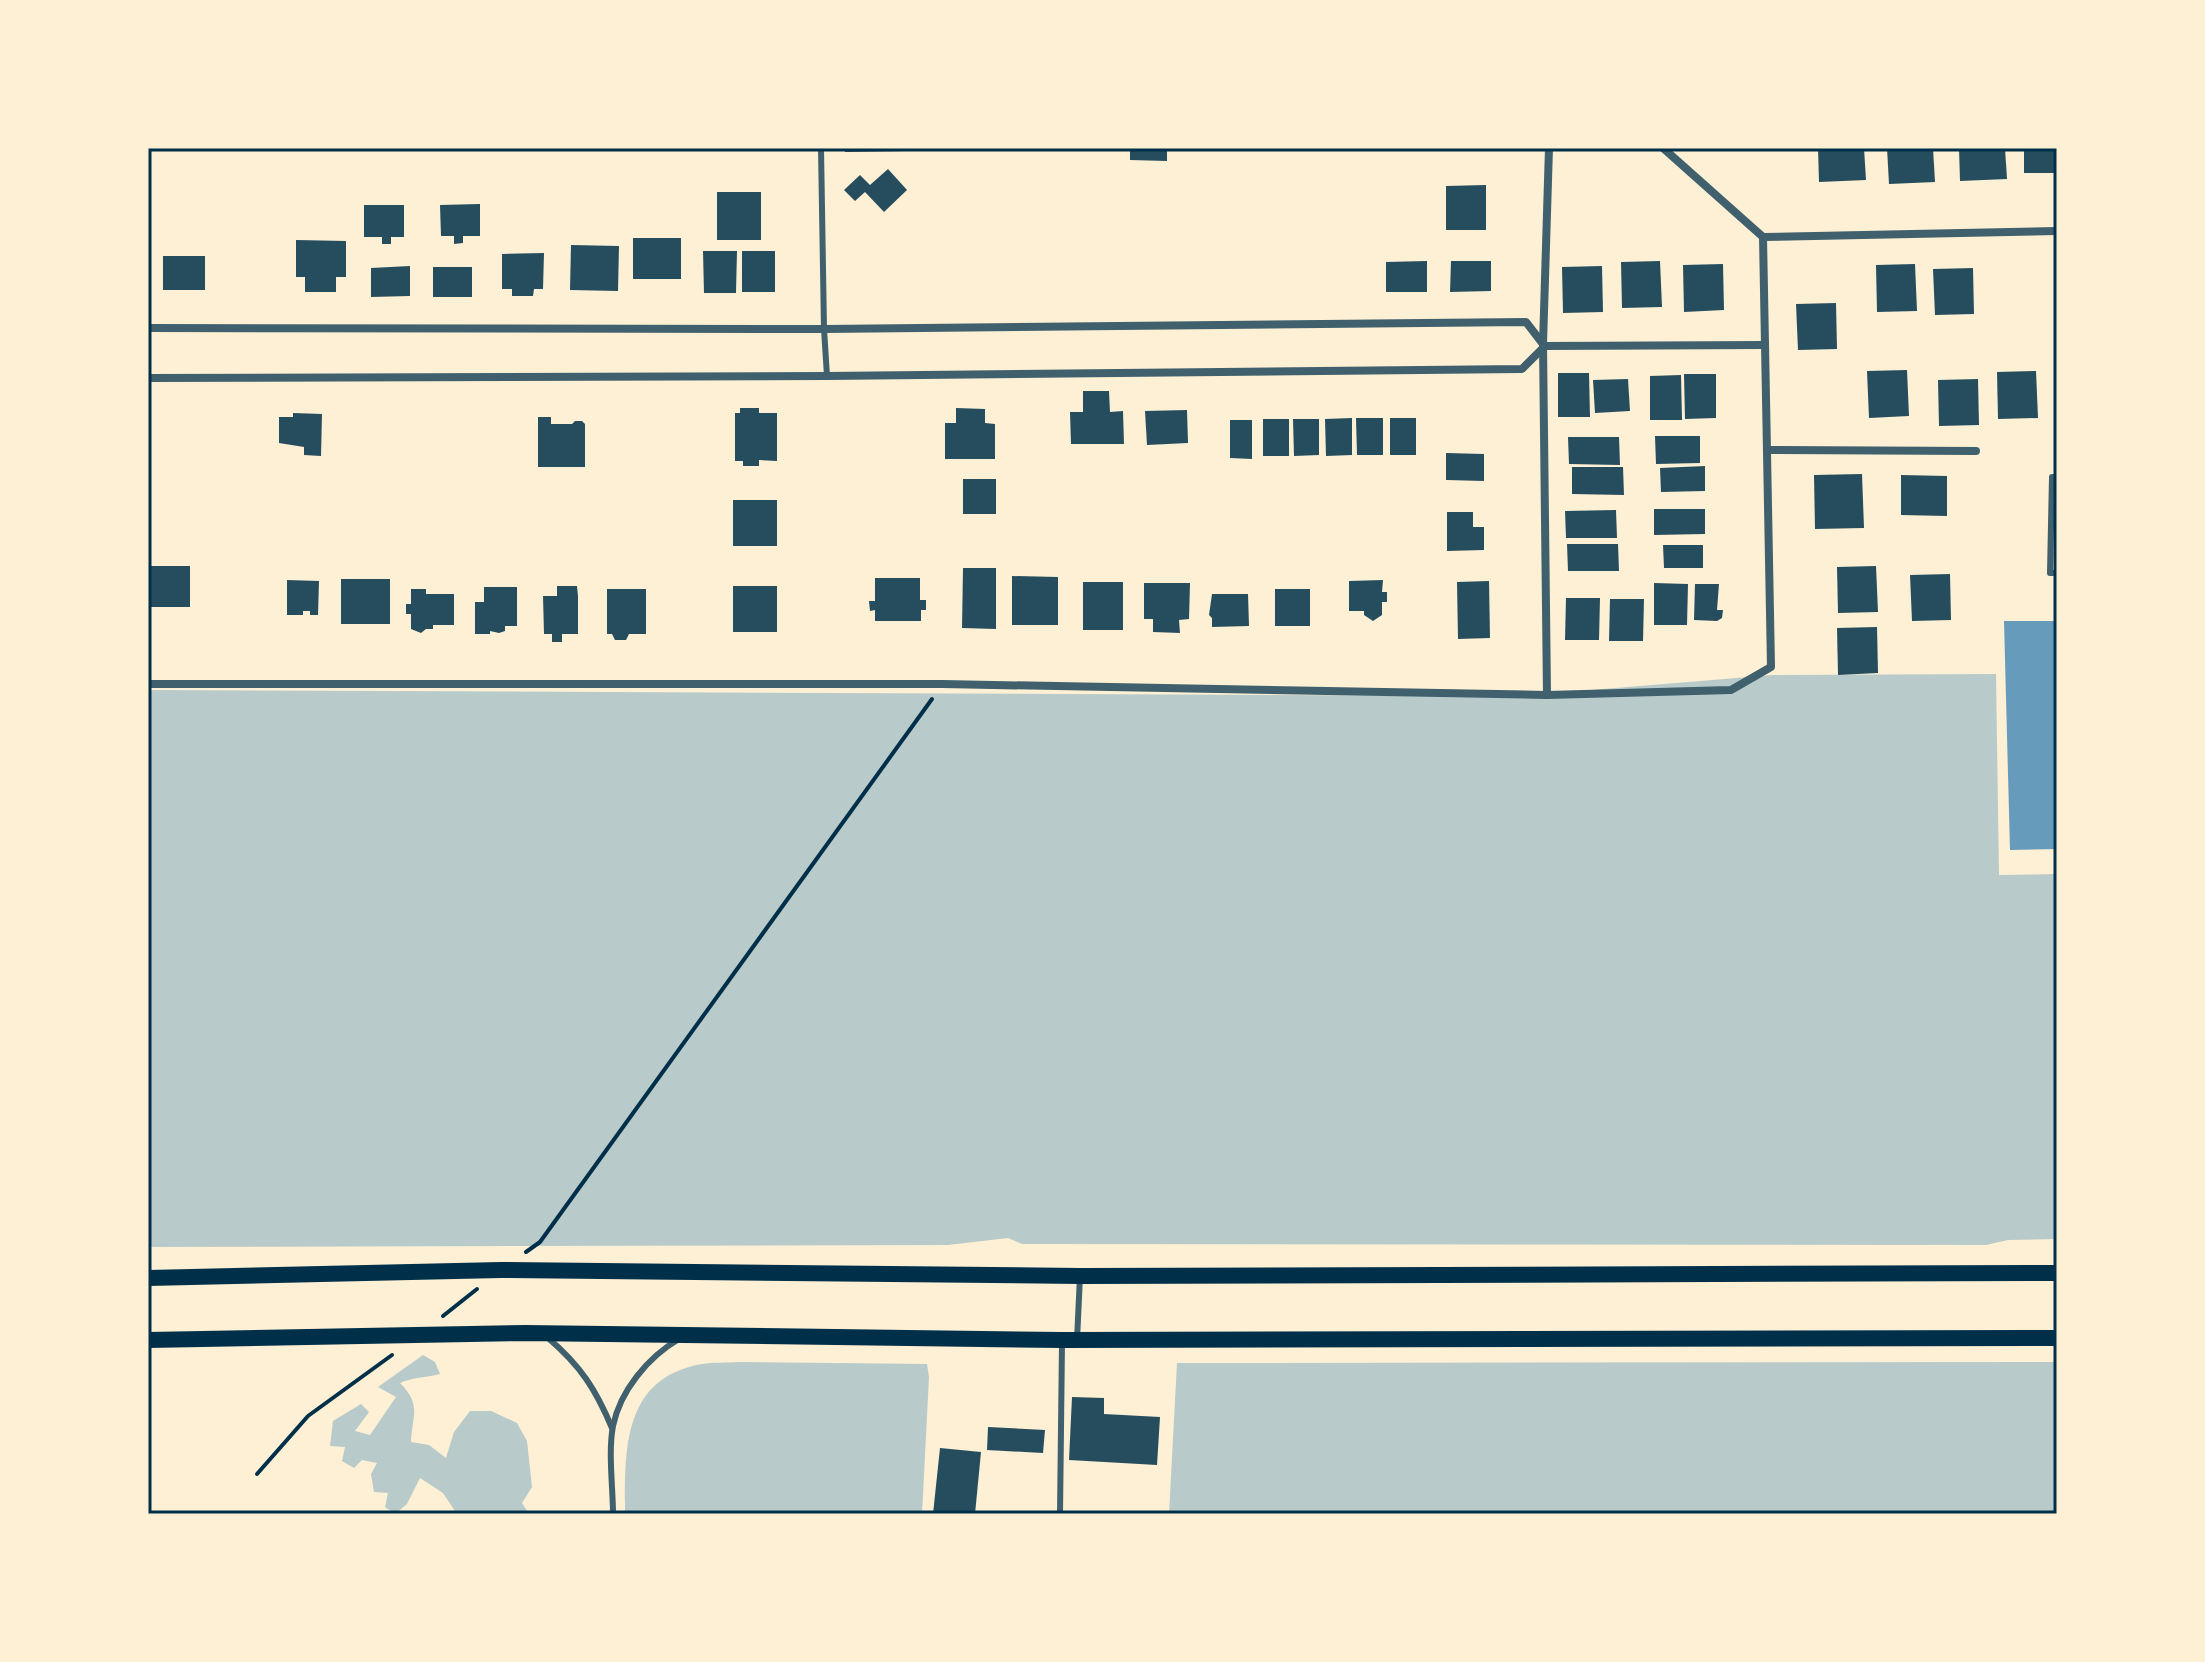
<svg xmlns="http://www.w3.org/2000/svg" width="2205" height="1662" viewBox="0 0 2205 1662" font-family="Commissioner,sans-serif">
  <rect width="100%" height="100%" fill="#fdf0d5"/>
  <g fill="#b9caca">
    <polygon points="1996,674 1999,875 2057,874 2057,1239 2008,1240 1986,1245 1022,1244 1008,1238 948,1245 148,1247 148,690 1517,696 1773,675"/>
    <path d="M 423,1355 L 435,1362 L 440,1374 C 425,1378 413,1377 400,1383 C 422,1405 412,1415 411,1442 L 429,1445 L 446,1458 L 454,1432 L 470,1411 L 491,1411 L 517,1423 L 527,1441 L 532,1487 L 522,1503 L 529,1514 L 457,1514 L 443,1493 L 420,1478 L 407,1504 L 395,1514 L 385,1507 L 388,1493 L 374,1492 L 371,1474 L 377,1463 L 362,1460 L 354,1468 L 342,1461 L 345,1447 L 330,1446 L 333,1421 L 361,1404 L 369,1412 L 355,1431 L 370,1435 L 396,1397 L 378,1387 Z"/>
    <path d="M 740,1362 L 927,1364 L 929,1377 L 922,1514 L 625,1514 C 625,1450 622,1378 702,1364 C 714,1362 727,1363 740,1362 Z"/>
    <polygon points="2057,1362 2057,1514 1169,1514 1177,1363"/>
  </g>
  <polygon fill="#669bbc" points="2004,621 2057,621 2057,849 2010,850"/>
  <g fill="#264d5e">
    <polygon points="845,148 908,148 908,151 845,152"/>
    <polygon points="1130,148 1167,148 1167,161 1130,160"/>
    <polygon points="1818,148 1864,148 1866,180 1819,182"/>
    <polygon points="1887,148 1933,148 1935,182 1889,184"/>
    <polygon points="1959,148 2005,148 2007,179 1960,181"/>
    <rect x="2024" y="148" width="33" height="25"/>
    <polygon points="888,169 907,190 884,212 865,192 855,201 844,190 860,175 870,185"/>
    <polygon points="1486,185 1486,230 1446,230 1446,186"/>
    <rect x="717" y="192" width="44" height="48"/>
    <polygon points="480,204 480,236 463,236 463,243 454,244 454,236 441,236 440,205"/>
    <polygon points="364,205 404,205 404,237 391,237 391,244 382,244 382,237 364,237"/>
    <rect x="633" y="238" width="48" height="41"/>
    <polygon points="296,240 346,241 346,277 336,277 336,292 305,292 305,277 296,277"/>
    <polygon points="571,245 619,246 618,291 570,290"/>
    <polygon points="703,251 737,251 736,293 704,293"/>
    <rect x="742" y="251" width="33" height="41"/>
    <polygon points="544,253 543,289 534,289 533,296 512,296 512,289 502,289 502,254"/>
    <rect x="163" y="256" width="42" height="34"/>
    <polygon points="1427,261 1427,292 1386,292 1386,262"/>
    <polygon points="1451,261 1491,261 1491,291 1450,292"/>
    <polygon points="1660,261 1662,307 1622,308 1621,262"/>
    <polygon points="1723,264 1724,310 1684,312 1683,265"/>
    <polygon points="1915,264 1917,311 1877,312 1876,265"/>
    <polygon points="410,266 410,296 371,297 371,268"/>
    <polygon points="1602,266 1603,312 1563,313 1562,267"/>
    <rect x="433" y="267" width="39" height="30"/>
    <polygon points="1973,268 1974,314 1935,315 1933,269"/>
    <polygon points="1836,303 1837,349 1798,350 1796,304"/>
    <polygon points="1907,370 1909,416 1869,418 1867,371"/>
    <polygon points="2036,371 2038,418 1998,419 1997,372"/>
    <polygon points="1558,373 1589,373 1590,417 1558,417"/>
    <polygon points="1684,374 1716,374 1716,418 1685,419"/>
    <polygon points="1681,375 1682,420 1650,420 1650,376"/>
    <polygon points="1628,379 1630,411 1595,413 1593,380"/>
    <polygon points="1978,379 1979,425 1939,426 1938,380"/>
    <polygon points="1083,391 1109,391 1110,412 1123,411 1124,444 1071,444 1070,412 1083,412"/>
    <polygon points="740,408 759,408 759,413 777,413 777,461 759,460 759,466 743,466 743,461 735,461 735,413 740,413"/>
    <polygon points="956,408 985,409 985,423 995,424 995,459 945,459 945,423 956,423"/>
    <polygon points="1187,410 1188,443 1147,445 1145,411"/>
    <polygon points="293,413 322,414 321,456 304,455 304,447 279,443 279,417 293,417"/>
    <polygon points="538,417 551,417 551,424 572,424 575,421 582,421 585,424 585,467 538,467"/>
    <polygon points="1352,418 1352,455 1326,456 1325,419"/>
    <polygon points="1356,418 1383,418 1383,455 1357,455"/>
    <rect x="1390" y="418" width="26" height="37"/>
    <rect x="1263" y="419" width="26" height="37"/>
    <polygon points="1293,419 1319,419 1319,455 1294,456"/>
    <polygon points="1230,420 1252,420 1252,459 1230,458"/>
    <polygon points="1655,436 1700,436 1700,463 1656,464"/>
    <polygon points="1568,437 1619,437 1620,465 1569,464"/>
    <polygon points="1446,453 1484,454 1484,481 1446,480"/>
    <polygon points="1705,466 1705,491 1661,492 1660,468"/>
    <polygon points="1572,467 1623,467 1624,495 1572,494"/>
    <polygon points="1862,474 1864,528 1815,529 1814,475"/>
    <polygon points="1901,475 1947,476 1947,516 1901,515"/>
    <rect x="963" y="479" width="33" height="35"/>
    <rect x="733" y="500" width="44" height="46"/>
    <polygon points="1654,509 1705,509 1705,534 1654,535"/>
    <polygon points="1616,510 1617,538 1566,538 1565,511"/>
    <polygon points="1447,512 1473,512 1473,527 1484,527 1484,550 1447,551"/>
    <polygon points="1567,544 1618,544 1619,571 1568,571"/>
    <polygon points="1663,545 1703,545 1703,568 1664,568"/>
    <rect x="148" y="566" width="42" height="41"/>
    <polygon points="1876,566 1878,612 1838,613 1837,567"/>
    <polygon points="963,568 996,568 996,629 962,628"/>
    <polygon points="1950,574 1951,620 1912,621 1910,575"/>
    <polygon points="1012,576 1058,577 1058,625 1012,625"/>
    <polygon points="875,578 920,578 920,600 926,600 926,610 921,610 921,621 875,621 875,610 870,611 869,601 875,601"/>
    <rect x="341" y="579" width="49" height="45"/>
    <polygon points="287,580 319,581 318,615 310,615 310,611 303,611 303,615 287,615"/>
    <polygon points="1383,580 1382,592 1387,592 1387,602 1382,602 1382,615 1373,621 1364,615 1364,611 1349,611 1349,581"/>
    <polygon points="1489,581 1490,638 1458,639 1457,582"/>
    <rect x="1083" y="582" width="40" height="48"/>
    <polygon points="1144,583 1190,583 1189,619 1179,620 1180,633 1153,632 1153,619 1144,619"/>
    <polygon points="1654,583 1688,584 1687,625 1654,625"/>
    <polygon points="1695,584 1719,584 1717,610 1723,610 1722,618 1717,621 1694,620"/>
    <polygon points="557,586 577,586 578,596 578,634 562,634 562,642 552,642 552,634 544,634 543,596 557,596"/>
    <rect x="733" y="586" width="44" height="46"/>
    <polygon points="484,587 517,587 517,626 505,626 505,631 499,633 490,631 490,634 475,634 475,602 484,602"/>
    <polygon points="411,589 426,589 426,594 454,594 454,625 433,625 433,629 426,629 421,633 411,629 411,614 406,614 406,604 411,604"/>
    <polygon points="607,589 646,589 646,634 629,634 626,640 615,640 612,634 607,634"/>
    <rect x="1275" y="589" width="35" height="37"/>
    <polygon points="1212,594 1248,594 1249,626 1212,627 1212,618 1209,615"/>
    <polygon points="1566,598 1600,598 1599,640 1565,640"/>
    <polygon points="1610,599 1644,599 1643,641 1609,641"/>
    <polygon points="1877,627 1878,673 1838,675 1837,628"/>
    <polygon points="1072,1397 1104,1398 1104,1414 1160,1417 1157,1465 1069,1460"/>
    <polygon points="988,1427 1045,1430 1043,1453 987,1450"/>
    <polygon points="940,1448 981,1452 975,1514 933,1514"/>
  </g>
  <g fill="none" stroke-linecap="round" stroke-linejoin="round">
    <g stroke="#003049" stroke-width="4">
      <polyline points="526,1252 540,1242 932,699"/>
      <polyline points="443,1316 477,1289"/>
      <polyline points="257,1474 308,1416 392,1355"/>
    </g>
    <g stroke="#3f606c" stroke-width="6">
      <polyline points="821,148 824,329 827,376"/>
      <polyline points="2057,477 2052,477 2050,573 2057,573"/>
      <path d="M 548,1338 C 581,1366 596,1390 612,1428"/>
      <polyline points="1077,1340 1080,1276"/>
      <path d="M 613,1514 C 613,1488 608,1452 613,1426 C 620,1391 648,1357 679,1339"/>
      <polyline points="1060,1514 1062,1342"/>
    </g>
    <g stroke="#3f606c" stroke-width="8">
      <polyline points="1663,148 1763,237 2057,231"/>
      <polyline points="148,328 824,329 1526,322 1543,344"/>
      <polyline points="1543,346 1765,345"/>
      <polyline points="148,378 827,376 1522,369 1543,348"/>
      <polyline points="1767,450 1976,451"/>
      <polyline points="148,684 942,684 1547,695 1731,690 1771,667 1763,237"/>
      <polyline points="1547,695 1543,344 1549,148"/>
    </g>
    <g stroke="#003049" stroke-width="16">
      <polyline points="148,1278 501,1270 1080,1276 2057,1273"/>
      <polyline points="148,1340 525,1333 1062,1340 2057,1338"/>
    </g>
  </g>
  <rect width="2205" height="1662" fill="none" stroke="#fdf0d5" stroke-width="300"/>
  <rect x="150" y="150" width="1905" height="1362" fill="none" stroke="#003049" stroke-width="3"/>
</svg>
